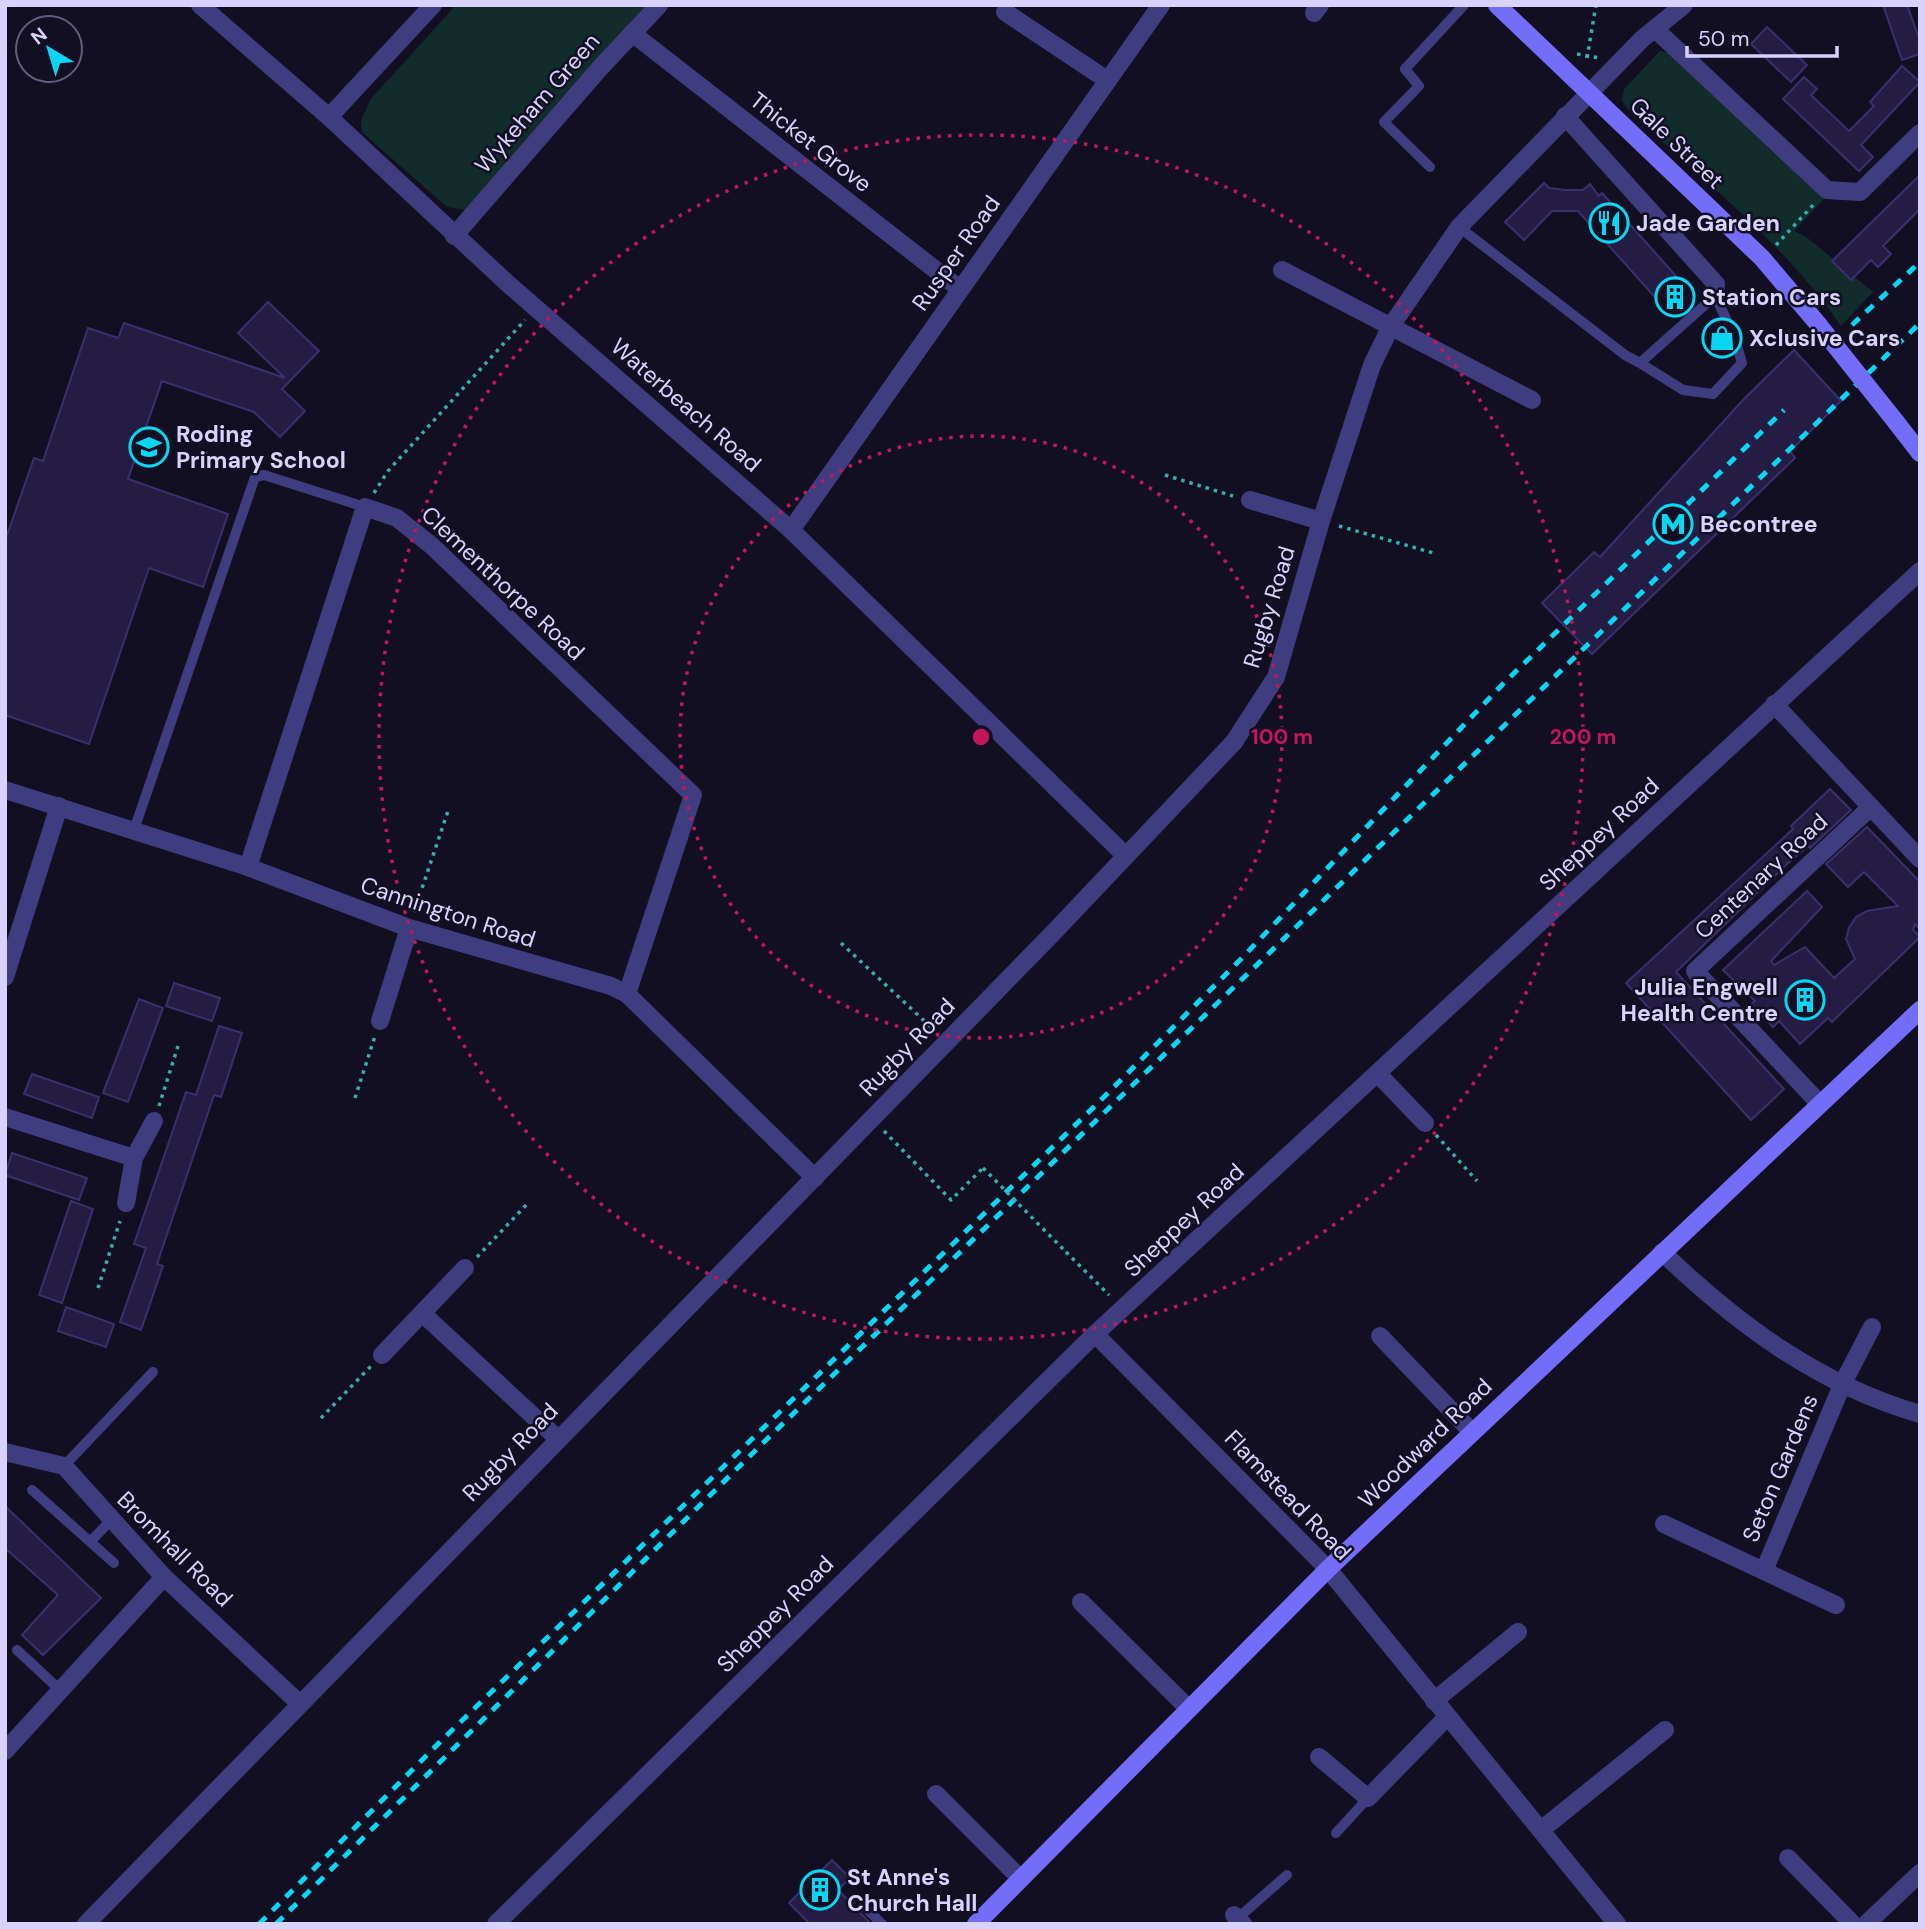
<svg xmlns="http://www.w3.org/2000/svg" width="1925" height="1929" viewBox="0 0 1925 1929" font-family="'DM Sans',sans-serif">
  <rect width="100%" height="100%" fill="#130f23"/>
  <g fill="#122c2c">
    <polygon points="456,5 650,5 467,210 447,207 362,132 361,121 370,100"/>
    <path d="M 1660,51 L 1676,55 L 1826,197 L 1794,231 L 1805,236 L 1873,292 L 1841,326 C 1785,244 1704,181 1632,114 L 1622,101 L 1624,89 Z"/>
  </g>
  <g fill="#241c43" stroke="#3c2f6e" stroke-width="2">
    <polygon points="1883,5 1907,5 1920,41 1920,54 1902,60"/>
    <polygon points="1767,27 1807,65 1791,82 1751,44"/>
    <polygon points="1902,66 1920,82 1861,145 1873,157 1859,171 1783,99 1804,77 1817,89 1811,95 1849,131 1874,106 1870,102"/>
    <polygon points="1920,175 1920,209 1883,246 1891,254 1878,267 1871,260 1851,280 1832,261"/>
    <polygon points="1544,183 1549,188 1565,190 1583,190 1590,184 1599,196 1602,193 1692,294 1670,314 1578,211 1552,211 1524,240 1505,222"/>
    <polygon points="268,302 319,351 282,389 305,411 280,437 254,412 162,381 128,479 228,514 203,587 149,568 89,744 5,715 5,541 34,458 43,461 88,328 118,338 124,323 285,378 238,333"/>
    <polygon points="1794,350 1841,401 1790,451 1795,458 1592,654 1542,603 1594,552 1600,557 1743,400"/>
    <polygon points="1830,789 1851,810 1810,848 1808,846 1787,864 1676,972 1784,1089 1751,1120 1626,983 1793,829 1791,826"/>
    <polygon points="1867,827 1920,882 1920,929 1915,924 1913,930 1920,937 1832,1022 1828,1018 1800,1044 1779,1021 1773,1027 1751,1004 1755,1001 1723,970 1807,891 1822,907 1771,961 1774,965 1805,947 1834,978 1855,959 1846,939 1849,928 1856,917 1867,911 1898,906 1864,872 1848,887 1826,864"/>
    <polygon points="174,983 220,998 212,1021 166,1006"/>
    <polygon points="139,999 163,1008 128,1102 103,1093"/>
    <polygon points="219,1026 242,1033 221,1097 214,1095 157,1264 163,1266 141,1330 120,1322 146,1248 134,1244 186,1092 196,1095"/>
    <polygon points="32,1074 99,1097 92,1118 24,1094"/>
    <polygon points="12,1153 87,1178 79,1200 5,1175"/>
    <polygon points="71,1201 93,1209 62,1303 39,1295"/>
    <polygon points="66,1307 114,1324 106,1347 58,1331"/>
    <polygon points="5,1506 101,1598 43,1655 22,1635 58,1595 5,1548"/>
    <polygon points="832,1860 850,1878 838,1890 871,1924 810,1924 789,1903"/>
  </g>
  <g fill="none" stroke-linecap="round" stroke-linejoin="round">
    <g stroke="#33b0ab" stroke-width="3.5" stroke-dasharray="3.5 5" stroke-linecap="butt">
      <polyline points="1577,54 1600,58"/>
      <polyline points="1587,58 1596,5"/>
      <polyline points="1776,245 1816,202"/>
      <polyline points="1165,475 1233,496"/>
      <polyline points="374,493 388,471 525,320"/>
      <polyline points="1339,526 1437,554"/>
      <polyline points="414,912 449,808"/>
      <polyline points="841,943 934,1030"/>
      <polyline points="355,1098 375,1036"/>
      <polyline points="159,1106 178,1046"/>
      <polyline points="884,1131 951,1200 983,1168"/>
      <polyline points="1436,1135 1477,1181"/>
      <polyline points="1066,1252 1109,1295"/>
      <polyline points="477,1257 529,1202"/>
      <polyline points="98,1288 120,1221"/>
      <polyline points="321,1418 371,1366"/>
    </g>
    <g stroke="#403c80" stroke-width="10">
      <polyline points="1430,167 1384,122 1419,86 1405,69 1464,5"/>
      <polyline points="1459,227 1625,355 1640,363 1715,296 1734,335 1742,363 1713,394 1683,390 1640,363"/>
      <polyline points="134,830 255,477 264,475 365,507"/>
      <polyline points="64,1466 153,1372"/>
      <polyline points="32,1490 114,1563"/>
      <polyline points="91,1541 111,1520"/>
      <polyline points="17,1650 60,1690"/>
      <polyline points="1336,1833 1368,1798"/>
      <polyline points="866,1908 882,1924"/>
      <polyline points="1238,1918 1287,1875"/>
    </g>
    <g stroke="#403c80" stroke-width="18">
      <polyline points="200,5 329,117 506,282 791,530 1126,856"/>
      <polyline points="1005,12 1107,80"/>
      <polyline points="1314,13 1320,5"/>
      <polyline points="1656,30 1827,190 1860,192 1920,133"/>
      <polyline points="632,33 960,289"/>
      <polyline points="1565,116 1716,284 1715,296"/>
      <polyline points="329,117 433,5"/>
      <polyline points="454,236 600,68 659,5"/>
      <polyline points="1282,270 1532,400"/>
      <polyline points="1250,500 1321,521"/>
      <polyline points="791,530 1161,5"/>
      <polyline points="1774,704 1920,859"/>
      <polyline points="5,790 248,867 409,928 611,986 627,994 815,1178"/>
      <polyline points="248,867 365,507 397,518 432,546 693,795 627,994"/>
      <polyline points="5,977 59,806"/>
      <polyline points="380,1021 409,928"/>
      <polyline points="1378,1074 1425,1123"/>
      <polyline points="1820,1104 1695,971 1871,807"/>
      <polyline points="5,1117 134,1158"/>
      <polyline points="126,1203 134,1158 154,1121"/>
      <path d="M 1662,1252 C 1737,1324 1819,1385 1920,1414"/>
      <polyline points="423,1314 557,1438"/>
      <polyline points="1095,1334 1328,1569 1617,1924"/>
      <polyline points="1380,1336 1471,1431"/>
      <polyline points="382,1355 465,1268"/>
      <polyline points="5,1452 64,1466 164,1577 299,1703"/>
      <polyline points="1664,1524 1836,1605"/>
      <polyline points="1764,1571 1842,1385 1872,1327"/>
      <polyline points="1081,1602 1188,1708"/>
      <polyline points="1434,1701 1518,1632"/>
      <polyline points="5,1751 164,1577"/>
      <polyline points="1319,1757 1368,1798 1447,1717"/>
      <polyline points="936,1794 1021,1879"/>
      <polyline points="1541,1830 1665,1730"/>
      <polyline points="1788,1858 1853,1924"/>
      <polyline points="1234,1915 1243,1924"/>
      <polyline points="86,1924 1054,932 1234,742 1276,677 1321,521 1372,365 1391,326 1459,227 1642,39 1684,5"/>
      <polyline points="496,1924 1095,1334 1920,571"/>
      <polyline points="1866,1924 1920,1873"/>
    </g>
    <g stroke="#746df9" stroke-width="18">
      <polyline points="1497,5 1762,258 1818,324"/>
      <polyline points="1896,422 1920,453"/>
      <polyline points="976,1924 1328,1569 1920,1010"/>
    </g>
    <g stroke="#09d6f2" stroke-width="5" stroke-dasharray="10 9" stroke-linecap="butt">
      <polyline points="1852,325 1920,262"/>
      <polyline points="259,1924 446,1736 1098,1103 1240,960 1502,685 1784,410"/>
      <polyline points="276,1924 765,1441 1920,323"/>
    </g>
    <polyline stroke="#33b0ab" stroke-width="3.5" stroke-dasharray="3.5 5" stroke-linecap="butt" points="983,1168 1066,1252"/>
    <polyline stroke="#746df9" stroke-width="18" points="1818,324 1896,422"/>
  </g>
  <g fill="none" stroke="#c2185b" stroke-width="3.5" stroke-dasharray="3.5 7">
    <circle cx="981" cy="737" r="301"/>
    <circle cx="981" cy="737" r="602"/>
  </g>
  <defs>
    <g id="restaurant-ring" transform="scale(2.0125)"><circle r="9.5" fill="#130f23" stroke="#09d6f2" stroke-width="1.5"/><path d="M-5-6h1v4h1v-4h1v4h1v-4h1v5L-1.5 .5V6h-2V.5L-5-1ZM5-6V6H3V1.5H1.5Q1.5-4 5-6Z" fill="#09d6f2"/></g>
    <g id="building-ring" transform="scale(2.0125)"><circle r="9.5" fill="#130f23" stroke="#09d6f2" stroke-width="1.5"/><path d="M-4-6H4V6H1V3H-1V6H-4ZM-2.5-4.3h1.7v1.8h-1.7ZM.8-4.3h1.7v1.8H.8ZM-2.5-1h1.7V.8h-1.7ZM.8-1h1.7V.8H.8Z" fill="#09d6f2"/></g>
    <g id="shop-ring" transform="scale(2.0125)"><circle r="9.5" fill="#130f23" stroke="#09d6f2" stroke-width="1.5"/><path d="M-5-2.5h2.3a2.7 3.5 0 0 1 5.4 0H5L5.5 6h-11ZM-1.5-2.5h3a1.5 2.3 0 0 0-3 0Z" fill="#09d6f2"/></g>
    <g id="school-ring" transform="scale(2.0125)"><circle r="9.5" fill="#130f23" stroke="#09d6f2" stroke-width="1.5"/><path d="M0-5L7-2L0 1L-7-2ZM-4 1L0 2.5L4 1V4Q0 6-4 4Z" fill="#09d6f2"/></g>
    <g id="metro-ring" transform="scale(2.0125)"><circle r="9.5" fill="#130f23" stroke="#09d6f2" stroke-width="1.5"/><path d="M-5.5 5V-5H-3L0 0L3-5H5.5V5H3V-.5L0 4L-3-.5V5Z" fill="#09d6f2"/></g>
  </defs>
  <g fill-rule="evenodd">
    <use href="#restaurant-ring" x="1609" y="223"/>
    <use href="#building-ring" x="1675" y="297"/>
    <use href="#shop-ring" x="1722" y="338"/>
    <use href="#school-ring" x="149" y="447"/>
    <use href="#metro-ring" x="1673" y="524"/>
    <use href="#building-ring" x="1805" y="1000"/>
    <use href="#building-ring" x="820" y="1890"/>
  </g>
  <g text-anchor="middle" dominant-baseline="central" stroke-width="5" stroke-linejoin="round" paint-order="stroke">
    <g font-size="23" fill="#d8d2fd" stroke="#130f23">
      <text transform="translate(537 103) rotate(-49)">Wykeham Green</text>
      <text transform="translate(811 142) rotate(38)">Thicket Grove</text>
      <text transform="translate(1677 143) rotate(44)">Gale Street</text>
      <text transform="translate(956 253) rotate(-55)">Rusper Road</text>
      <text transform="translate(686 405) rotate(41)">Waterbeach Road</text>
      <text transform="translate(503 583) rotate(43)">Clementhorpe Road</text>
      <text transform="translate(1269 607) rotate(-73)">Rugby Road</text>
      <text transform="translate(1599 834) rotate(-43)">Sheppey Road</text>
      <text transform="translate(1761 876) rotate(-43)">Centenary Road</text>
      <text transform="translate(448 912) rotate(18)">Cannington Road</text>
      <text transform="translate(907 1047) rotate(-46)">Rugby Road</text>
      <text transform="translate(1184 1220) rotate(-43)">Sheppey Road</text>
      <text transform="translate(1425 1443) rotate(-44)">Woodward Road</text>
      <text transform="translate(510 1452) rotate(-46)">Rugby Road</text>
      <text transform="translate(1780 1468) rotate(-67)">Seton Gardens</text>
      <text transform="translate(1288 1495) rotate(46)">Flamstead Road</text>
      <text transform="translate(175 1549) rotate(45)">Bromhall Road</text>
      <text transform="translate(775 1614) rotate(-45)">Sheppey Road</text>
    </g>
    <g font-size="23" font-weight="bold" fill="#d8d2fd" stroke="#130f23" text-anchor="start">
      <text x="1636" y="223">Jade Garden</text>
      <text x="1702" y="297">Station Cars</text>
      <text x="1749" y="338">Xclusive Cars</text>
      <text x="176" y="434">Roding<tspan x="176" dy="26">Primary School</tspan></text>
      <text x="1700" y="524">Becontree</text>
      <text x="1778" y="987" text-anchor="end">Julia Engwell<tspan x="1778" dy="26">Health Centre</tspan></text>
      <text x="847" y="1877">St Anne's<tspan x="847" dy="26">Church Hall</tspan></text>
    </g>
  </g>
  <circle cx="981" cy="737" r="10" fill="#c2185b" stroke="#130f23" stroke-width="3.5"/>
  <g font-size="21" text-anchor="middle" font-weight="bold" fill="#c2185b" stroke="#130f23" stroke-width="5" stroke-linejoin="round" paint-order="stroke">
    <text x="1282" y="744">100 m</text>
    <text x="1583" y="744">200 m</text>
  </g>
  <rect width="1925" height="1929" fill="none" stroke="#d8d2fd" stroke-width="14"/>
  <g transform="translate(49 49) rotate(322)"><circle r="33" fill="#130f23" stroke="#625d7a" stroke-width="2"/>
  <path d="M0-5L12 26L0 18L-12 26Z" fill="#09d6f2"/>
  <text y="-10" font-size="19" font-weight="bold" text-anchor="middle" fill="#d8d2fd">N</text>
  </g>
  <path d="M1687 46v10h150v-10" fill="none" stroke="#d8d2fd" stroke-width="3.5"/>
  <text x="1698" y="46" font-size="21" fill="#d8d2fd" stroke="#130f23" stroke-width="5" paint-order="stroke">50 m</text>
</svg>
